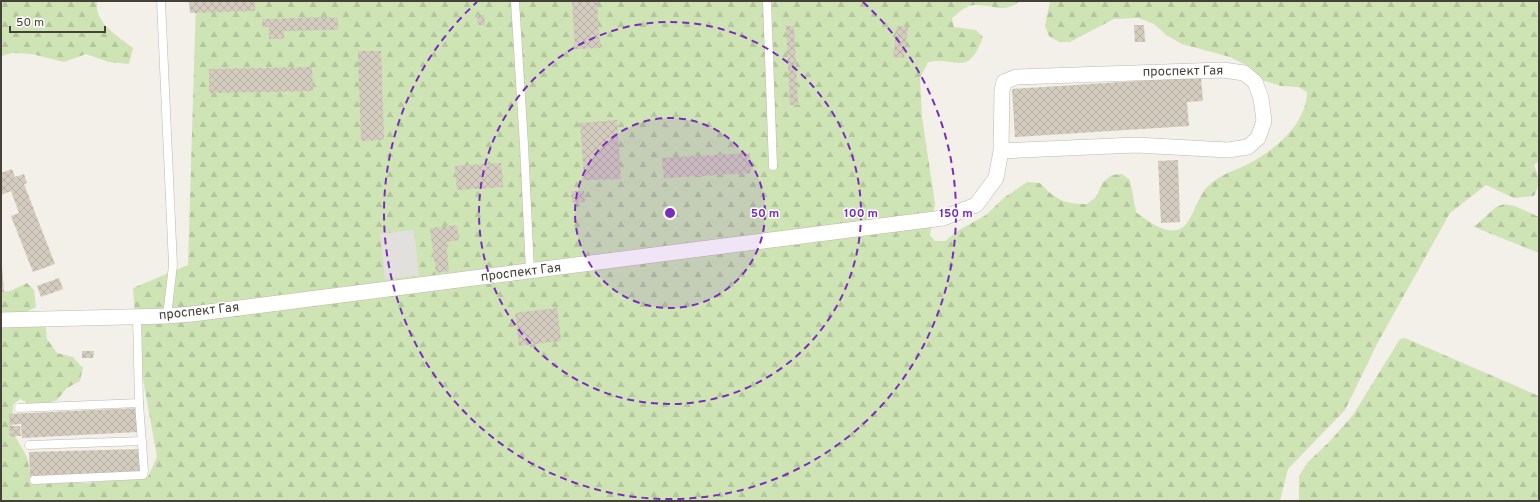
<svg xmlns="http://www.w3.org/2000/svg" width="1540" height="502" viewBox="0 0 1540 502" font-family="Overpass,sans-serif">
  <defs>
    <pattern id="forest-firs" width="22" height="20" patternUnits="userSpaceOnUse"><rect width="22" height="20" fill="#cee4b5"/><path d="M5 1l3.5 6h-7zM16 11l3.5 6h-7z" fill="#b2c59c"/></pattern>
    <pattern id="building-cross-hatch" width="8" height="8" patternUnits="userSpaceOnUse"><rect width="8" height="8" fill="#d4ccbf"/><path d="M0 0l8 8M0 8l8-8" fill="none" stroke="#b7b0a5"/></pattern>
  </defs>
  <rect width="100%" height="100%" fill="#f3f0e9"/>
  <g fill="url(#forest-firs)">
    <path d="M 1,1 L 97,1 C 94,23 118,36 133,48 L 129,64 L 109,62 L 86,54 L 64,62 L 32,54 L 13,53 L 1,56 Z"/>
    <path d="M 196,1 L 1020,1 C 1004,14 994,5 977,5 C 967,4 959,12 952,18 L 954,27 L 976,30 L 983,37 C 967,79 959,56 928,62 L 920,78 L 922,117 L 935,204 L 930,235 L 935,241 L 945,241 L 959,230 L 986,215 L 1005,197 L 1027,182 L 1040,183 C 1056,200 1064,204 1087,204 L 1096,197 L 1103,182 L 1112,175 L 1122,174 L 1130,180 L 1136,212 C 1148,221 1165,235 1180,229 C 1192,224 1197,196 1208,186 C 1221,174 1232,172 1248,164 C 1268,153 1283,142 1297,123 C 1303,112 1307,104 1307,92 L 1298,87 L 1281,86 L 1262,80 L 1250,67 L 1230,57 L 1182,44 L 1166,35 L 1154,24 L 1139,18 L 1114,19 L 1070,42 L 1059,42 L 1049,36 L 1045,26 L 1050,1 L 1539,1 L 1539,161 L 1534,165 C 1539,176 1540,186 1534,196 L 1514,198 L 1486,185 L 1450,213 L 1377,344 L 1345,410 L 1288,469 L 1280,501 L 1,501 L 1,326 L 32,323 L 46,327 L 47,339 L 57,353 L 73,357 L 83,368 L 80,381 L 67,388 L 56,401 L 32,405 L 20,399 L 13,405 L 12,431 L 27,457 L 30,473 L 37,479 L 86,483 L 148,477 L 157,457 L 137,346 L 133,288 L 188,265 Z"/>
    <polygon points="1504,204 1515,206 1539,217 1539,253 1474,227 1496,207"/>
    <polygon points="27,283 34,290 36,307 24,313 1,314 1,292 10,291"/>
    <polygon points="1405,338 1539,396 1539,501 1299,501 1299,476 1308,462 1330,441 1353,415 1400,339"/>
  </g>
  <polygon fill="#e2e0dd" points="414,230 419,276 385,279 380,234"/>
  <g fill="url(#building-cross-hatch)">
    <polygon points="189,1 255,1 255,11 190,13"/>
    <polygon points="572,1 597,1 600,48 575,49"/>
    <polygon points="477,15 484,15 485,25 478,25"/>
    <polygon points="324,17 338,18 338,30 284,31 284,39 269,39 269,27 262,27 262,19"/>
    <polygon points="1134,25 1144,25 1145,42 1135,42"/>
    <polygon points="786,26 794,26 798,105 790,105"/>
    <polygon points="897,26 908,27 904,58 893,57"/>
    <polygon points="358,51 381,51 384,140 361,141"/>
    <polygon points="312,67 313,91 209,93 209,69"/>
    <polygon points="1201,77 1203,101 1187,102 1189,126 1015,137 1012,89"/>
    <polygon points="617,120 621,179 584,180 580,123"/>
    <polygon points="750,153 751,173 664,178 662,158"/>
    <polygon points="1178,160 1180,222 1161,223 1158,161"/>
    <polygon points="501,163 503,187 457,190 455,166"/>
    <polygon points="12,169 15,177 24,174 27,183 24,184 55,264 33,272 11,216 19,213 11,191 1,195 1,173"/>
    <polygon points="571,191 584,191 585,202 572,203"/>
    <polygon points="457,225 459,240 446,242 449,271 436,273 430,228"/>
    <polygon points="1,266 2,266 4,292 1,292"/>
    <polygon points="59,278 63,289 41,297 37,286"/>
    <polygon points="557,308 561,341 519,346 515,313"/>
    <polygon points="82,351 94,351 93,358 82,358"/>
    <polygon points="137,408 138,432 22,438 21,424 10,425 9,414"/>
    <polygon points="9,426 20,426 21,436 10,436"/>
    <polygon points="140,449 141,473 30,477 29,452"/>
  </g>
  <g fill="none" stroke-linecap="round" stroke-linejoin="round">
    <g stroke="#beb8ac" stroke-width="9">
      <g id="service">
        <polyline points="161,1 173,265 167,316"/>
        <polyline points="515,1 524,145 530,271"/>
        <polyline points="767,1 773,166"/>
        <polyline points="19,408 139,403 137,317"/>
        <polyline points="29,445 142,441"/>
        <polyline points="34,480 143,475 144,471 139,403"/>
      </g>
    </g>
    <g stroke="#beb8ac" stroke-width="16">
      <polyline id="minor" points="1,320 167,316 192,314 943,218 976,205 996,178 1001,151 1002,91 1004,82 1016,77 1223,70 1244,73 1255,82 1261,98 1264,121 1258,138 1248,147 1228,150 1136,145 1001,151"/>
    </g>
    <use href="#service" stroke="#fff" stroke-width="8"/>
    <use href="#minor" stroke="#fff" stroke-width="15"/>
  </g>
  <circle cx="670" cy="213" r="95" fill="#7b2cbf" fill-opacity=".12"/>
  <g fill="none" stroke="#7b2cbf" stroke-width="2" stroke-dasharray="7 5">
    <circle cx="670" cy="213" r="95"/>
    <circle cx="670" cy="213" r="191"/>
    <path d="M863 2A286 286 0 1 1 477 2"/>
  </g>
  <g text-anchor="middle" dominant-baseline="central" stroke-width="3" stroke-linejoin="round" paint-order="stroke">
    <g font-size="13" fill="#464138" stroke="#fff">
      <text transform="translate(1183 72) rotate(-1)">проспект Гая</text>
      <text transform="translate(521 273) rotate(-7)">проспект Гая</text>
      <text transform="translate(199 312) rotate(-6)">проспект Гая</text>
    </g>
  </g>
  <circle cx="670" cy="213" r="6" fill="#7b2cbf" stroke="#fff" stroke-width="2"/>
  <g font-size="12" text-anchor="middle" font-weight="bold" fill="#7b2cbf" stroke="#fff" stroke-width="3" stroke-linejoin="round" paint-order="stroke">
    <text x="765" y="217">50 m</text>
    <text x="861" y="217">100 m</text>
    <text x="956" y="217">150 m</text>
  </g>
  <rect width="1540" height="502" fill="none" stroke="#464138" stroke-width="4"/>
  <path d="M10 26v6h95v-6" fill="none" stroke="#464138" stroke-width="2"/>
  <text x="16" y="26" font-size="12" fill="#464138" stroke="#ffffff" stroke-width="3" paint-order="stroke">50 m</text>
</svg>
